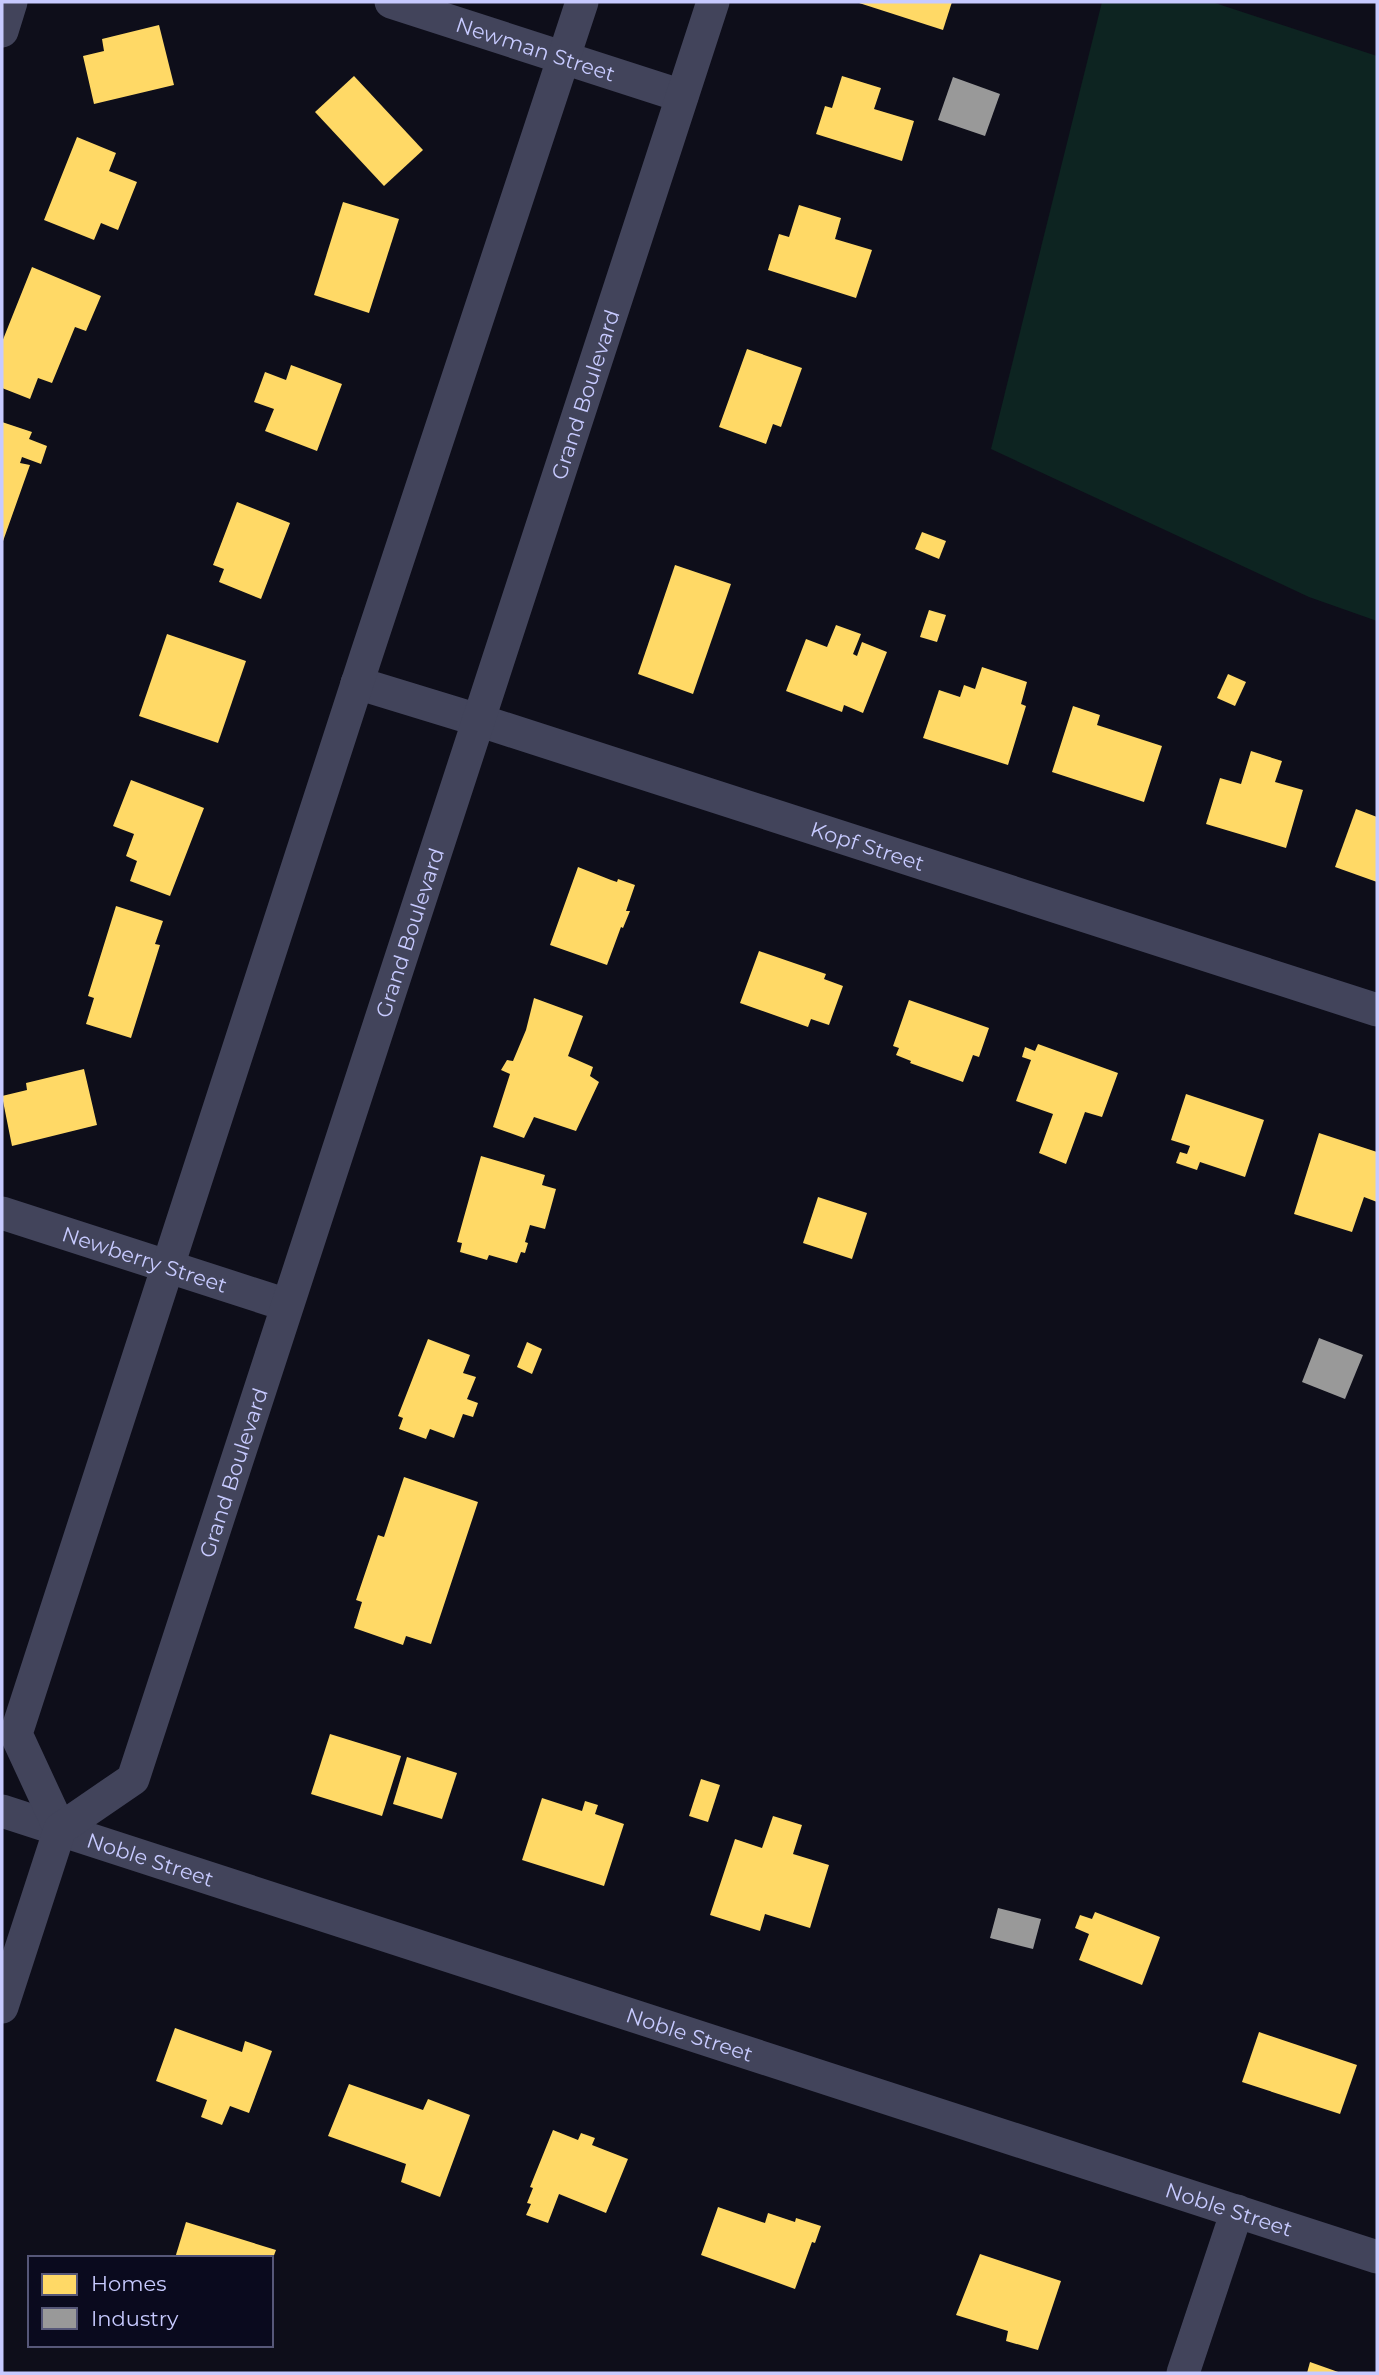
<svg xmlns="http://www.w3.org/2000/svg" width="1379" height="2375" viewBox="0 0 1379 2375" font-family="Montserrat,sans-serif">
  <rect width="100%" height="100%" fill="#0e0e1a"/>
  <polygon fill="#0d2421" points="1102,2 1212,2 1377,56 1377,621 1309,597 991,449"/>
  <g fill="#ffd966">
    <polygon points="856,2 952,2 943,30"/>
    <polygon points="159,25 174,85 94,104 83,56 104,51 102,39"/>
    <polygon points="354,76 423,150 384,186 315,112"/>
    <polygon points="842,76 881,88 874,109 914,121 902,161 816,134 825,106 832,108"/>
    <polygon points="77,137 116,153 109,171 137,182 118,230 101,223 94,240 44,220"/>
    <polygon points="343,202 399,219 369,313 314,295"/>
    <polygon points="799,205 841,218 835,239 872,250 856,298 768,270 779,234 789,237"/>
    <polygon points="32,267 101,296 86,331 75,327 52,383 38,378 30,399 2,388 2,342"/>
    <polygon points="747,349 802,368 781,427 773,424 766,444 719,427"/>
    <polygon points="291,365 342,384 317,451 265,431 274,409 254,402 265,372 286,380"/>
    <polygon points="2,422 32,432 29,439 47,446 41,464 22,457 20,463 30,465 2,544"/>
    <polygon points="237,502 290,523 261,599 219,582 224,569 213,565"/>
    <polygon points="922,532 946,541 939,559 915,549"/>
    <polygon points="675,565 731,584 693,694 638,674"/>
    <polygon points="929,610 946,615 937,642 920,637"/>
    <polygon points="836,625 861,634 853,654 857,656 862,642 887,652 863,713 844,705 842,712 786,691 806,639 827,647"/>
    <polygon points="167,634 246,661 218,743 139,716"/>
    <polygon points="982,667 1027,682 1021,704 1026,706 1008,765 923,738 939,690 960,697 964,685 975,689"/>
    <polygon points="1228,674 1246,682 1235,706 1217,698"/>
    <polygon points="1073,706 1100,715 1097,725 1162,746 1144,802 1052,772"/>
    <polygon points="1251,751 1282,761 1275,782 1303,790 1286,848 1206,824 1220,778 1241,784"/>
    <polygon points="131,780 204,808 170,896 130,881 137,861 126,856 134,834 113,826"/>
    <polygon points="1356,809 1377,817 1377,882 1335,867"/>
    <polygon points="578,867 611,880 617,882 618,879 635,885 626,911 630,911 623,928 621,927 607,965 550,945"/>
    <polygon points="116,906 163,921 155,944 160,945 131,1038 86,1024 94,998 88,996"/>
    <polygon points="759,951 826,974 824,979 843,986 829,1025 811,1019 808,1027 740,1003"/>
    <polygon points="534,998 583,1016 568,1056 593,1067 590,1076 599,1082 576,1131 534,1117 524,1138 493,1127 510,1074 501,1070 507,1060 513,1061 526,1030"/>
    <polygon points="909,1000 989,1028 979,1057 973,1055 963,1082 910,1063 911,1061 896,1055 899,1048 893,1046"/>
    <polygon points="1038,1044 1118,1073 1102,1117 1085,1112 1066,1164 1039,1153 1053,1114 1016,1101 1031,1060 1022,1057 1025,1047 1035,1051"/>
    <polygon points="84,1069 97,1125 12,1146 2,1096 27,1090 26,1083"/>
    <polygon points="1186,1094 1264,1120 1245,1177 1200,1162 1197,1170 1176,1163 1180,1152 1187,1154 1190,1146 1171,1140"/>
    <polygon points="1319,1133 1377,1152 1377,1202 1364,1197 1352,1232 1294,1214"/>
    <polygon points="481,1156 545,1175 542,1185 556,1189 545,1229 530,1225 525,1242 528,1243 525,1253 521,1252 517,1263 489,1255 487,1260 460,1252 462,1243 457,1242"/>
    <polygon points="818,1197 867,1213 852,1259 803,1243"/>
    <polygon points="428,1339 470,1355 463,1373 476,1377 467,1399 478,1403 473,1417 463,1414 454,1438 430,1429 426,1439 399,1429 403,1418 398,1416"/>
    <polygon points="527,1342 542,1349 532,1374 517,1367"/>
    <polygon points="404,1477 478,1502 431,1644 406,1636 403,1645 354,1628 362,1602 356,1600 378,1535 384,1537"/>
    <polygon points="330,1734 401,1756 382,1816 311,1794"/>
    <polygon points="407,1757 457,1773 442,1819 393,1804"/>
    <polygon points="701,1779 720,1785 708,1822 689,1816"/>
    <polygon points="542,1798 582,1811 585,1801 598,1805 595,1814 624,1824 604,1886 522,1860"/>
    <polygon points="773,1816 802,1825 793,1854 829,1865 810,1928 765,1914 760,1931 710,1915 735,1839 762,1848"/>
    <polygon points="1095,1912 1160,1937 1142,1985 1079,1960 1089,1934 1075,1928 1080,1915 1092,1919"/>
    <polygon points="175,2028 242,2052 245,2041 272,2051 249,2113 230,2106 222,2125 201,2117 207,2100 156,2081"/>
    <polygon points="1259,2032 1357,2065 1340,2114 1242,2082"/>
    <polygon points="349,2084 423,2110 428,2099 470,2115 440,2197 401,2182 406,2164 328,2136"/>
    <polygon points="553,2130 578,2140 581,2133 595,2138 592,2145 628,2159 606,2213 559,2194 548,2223 526,2215 531,2204 527,2203 533,2188 530,2187"/>
    <polygon points="718,2207 765,2223 768,2213 795,2222 796,2218 821,2226 815,2243 812,2242 795,2289 701,2255"/>
    <polygon points="186,2222 276,2250 273,2258 175,2258"/>
    <polygon points="980,2254 1061,2281 1038,2350 1006,2341 1008,2331 956,2315"/>
    <polygon points="1310,2362 1341,2373 1307,2373"/>
  </g>
  <g fill="#999">
    <polygon points="953,77 1000,94 985,136 938,120"/>
    <polygon points="1319,1338 1363,1355 1345,1399 1302,1382"/>
    <polygon points="998,1908 1041,1919 1033,1949 990,1938"/>
  </g>
  <g fill="none" stroke-linecap="round" stroke-linejoin="round">
    <g stroke="#42445b" stroke-width="33">
      <path id="s1" d="M 391,2 L 682,96"/>
      <polyline points="2,31 11,2"/>
      <path id="s2" d="M 357,683 L 478,720 L 1377,1010"/>
      <path id="s3" d="M 2,1213 L 287,1305"/>
      <path id="s4" d="M 2,1811 L 1377,2257"/>
      <polyline points="60,1829 16,1734 366,656 582,2"/>
      <path id="s5" d="M 2,2007 L 60,1829 L 133,1779 L 713,2"/>
      <polyline points="1183,2373 1237,2211"/>
    </g>
  </g>
  <g text-anchor="middle" dominant-baseline="central" stroke-width="7" stroke-linejoin="round" paint-order="stroke">
    <g font-size="21" fill="#c7caff" stroke="#0a0a1e">
      <text stroke="none"><textPath href="#s1" startOffset="152">Newman Street</textPath></text>
      <text stroke="none"><textPath href="#s5" startOffset="1732">Grand Boulevard</textPath></text>
      <text stroke="none"><textPath href="#s2" startOffset="536">Kopf Street</textPath></text>
      <text stroke="none"><textPath href="#s5" startOffset="1166">Grand Boulevard</textPath></text>
      <text stroke="none"><textPath href="#s3" startOffset="150">Newberry Street</textPath></text>
      <text stroke="none"><textPath href="#s5" startOffset="598">Grand Boulevard</textPath></text>
      <text stroke="none"><textPath href="#s4" startOffset="156">Noble Street</textPath></text>
      <text stroke="none"><textPath href="#s4" startOffset="723">Noble Street</textPath></text>
      <text stroke="none"><textPath href="#s4" startOffset="1290">Noble Street</textPath></text>
    </g>
  </g>
  <rect width="1379" height="2375" fill="none" stroke="#c7caff" stroke-width="7"/>
  <rect x="28" y="2256" width="245" height="91" fill="#0a0a1e" stroke="#565778" stroke-width="2"/>
  <rect x="42" y="2274" width="35" height="21" fill="#ffd966" stroke="#565778" stroke-width="2"/>
  <text x="91" y="2291" font-size="21" fill="#c7caff">Homes</text>
  <rect x="42" y="2308" width="35" height="21" fill="#999999" stroke="#565778" stroke-width="2"/>
  <text x="91" y="2326" font-size="21" fill="#c7caff">Industry</text>
</svg>
